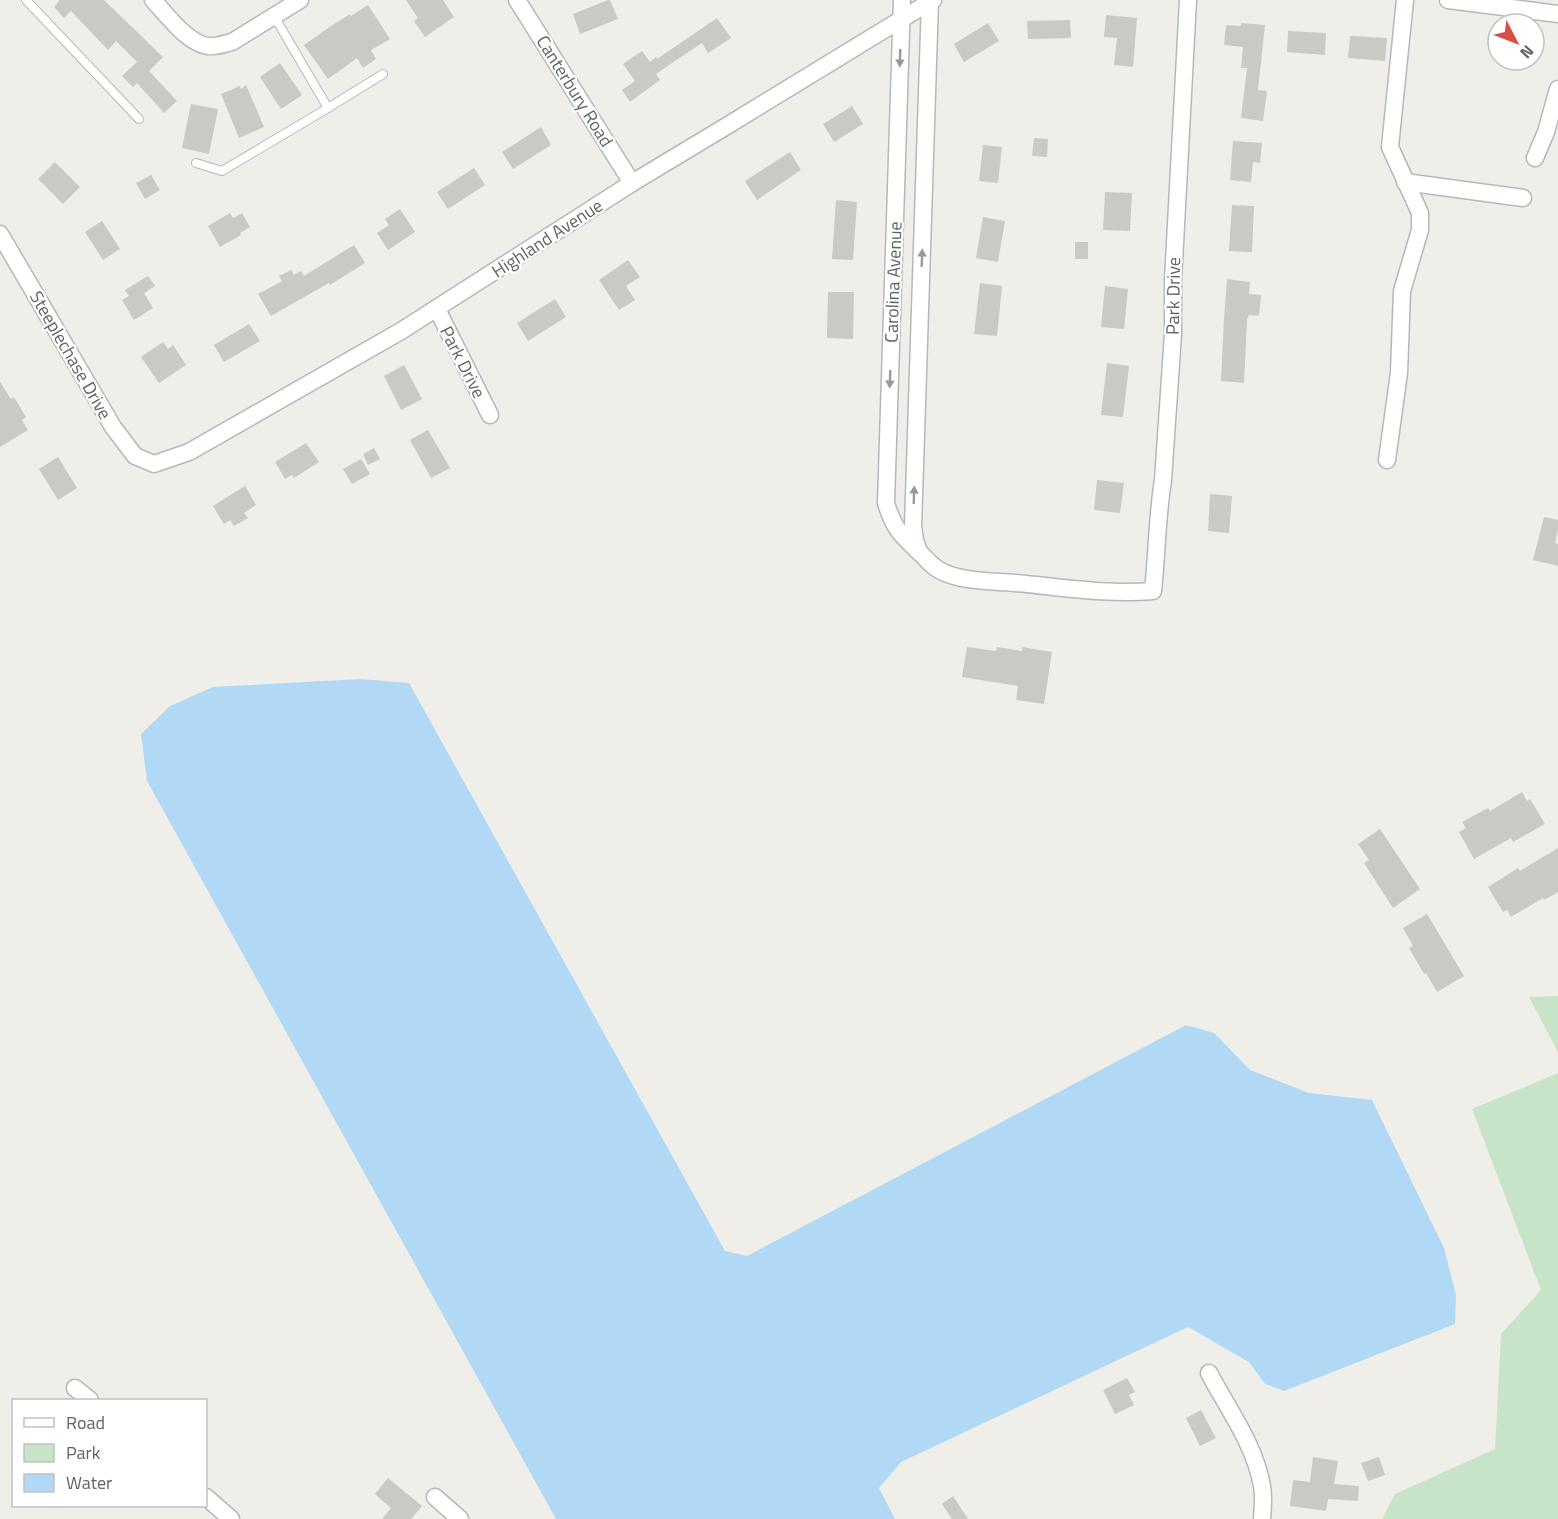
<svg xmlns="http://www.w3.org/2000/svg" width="1558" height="1519" viewBox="0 0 1558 1519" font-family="'Titillium Web',sans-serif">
  <rect width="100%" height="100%" fill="#f0eee8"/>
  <g fill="#c8e4c8">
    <polygon points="1558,996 1558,1052 1529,997"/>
    <polygon points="1558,1073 1558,1519 1382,1519 1395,1494 1495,1449 1501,1334 1541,1290 1472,1109"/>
  </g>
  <polygon fill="#b1d9f6" points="361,679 409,683 725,1251 747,1256 1186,1025 1214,1033 1250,1070 1309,1093 1372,1100 1444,1248 1456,1295 1455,1324 1284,1391 1265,1384 1249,1362 1188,1327 901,1462 879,1488 895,1519 556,1519 147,781 141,734 170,706 213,687"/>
  <g fill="#cbc9c4">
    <polygon points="60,0 104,0 163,57 149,71 177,101 164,113 137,83 133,87 122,76 137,62 116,41 108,50 71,11 64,18 54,7"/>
    <polygon points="406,0 443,0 454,17 425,37 414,21 418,18"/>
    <polygon points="608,0 610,0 618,19 580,34 573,14"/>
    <polygon points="368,5 390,39 371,50 376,59 363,68 357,58 328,79 304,45 331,26 350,14 351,16"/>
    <polygon points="1106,15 1137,18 1133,67 1114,65 1117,38 1104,37"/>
    <polygon points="717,18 731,38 708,53 702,43 681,57 656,74 660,80 630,102 622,90 635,81 623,64 642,51 650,62 656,57 657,59"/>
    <polygon points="1070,20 1071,38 1028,39 1027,21"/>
    <polygon points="988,23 999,41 964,62 954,44"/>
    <polygon points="1241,23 1265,25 1258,90 1267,91 1263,121 1241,118 1247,68 1241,68 1243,47 1224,45 1226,25 1241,26"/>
    <polygon points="1288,31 1326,33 1325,55 1287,52"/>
    <polygon points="1350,36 1387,38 1385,61 1348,58"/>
    <polygon points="280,63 302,95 281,109 260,77"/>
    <polygon points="246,85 264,127 239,138 221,94 240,86 241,89"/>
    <polygon points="191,104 218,109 209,154 182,148"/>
    <polygon points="852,106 863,124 834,142 823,124"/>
    <polygon points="541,127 551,145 513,169 502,152"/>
    <polygon points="1034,138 1048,139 1047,157 1032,156"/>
    <polygon points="1233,141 1262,143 1260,163 1253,162 1251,182 1230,180"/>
    <polygon points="983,145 1002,147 998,183 979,181"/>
    <polygon points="790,152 801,170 757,200 745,181"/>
    <polygon points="55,162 80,187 63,204 38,179"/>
    <polygon points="474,168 485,185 448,209 437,192"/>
    <polygon points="151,175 160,190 145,199 136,183"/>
    <polygon points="1105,192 1132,193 1130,231 1103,230"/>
    <polygon points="836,200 857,202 853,260 832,259"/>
    <polygon points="1232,205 1254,206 1252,252 1229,251"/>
    <polygon points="400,209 415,232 388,250 377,233 389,225 385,219"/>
    <polygon points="230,213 233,218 242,213 250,227 240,233 241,235 220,247 208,226"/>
    <polygon points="983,217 1005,221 998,262 976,258"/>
    <polygon points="102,221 120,249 103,260 85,232"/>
    <rect x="1075" y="242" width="13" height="17"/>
    <polygon points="354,245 365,263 330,285 329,283 271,316 258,294 282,281 279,276 291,270 294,275 301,271 304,276"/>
    <polygon points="628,260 640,277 626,286 635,300 619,310 599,280"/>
    <polygon points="148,276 155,286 144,293 153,308 134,320 122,300 129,296 125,290"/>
    <polygon points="1227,279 1250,282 1249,294 1261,295 1259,316 1249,315 1247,320 1244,383 1221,381 1224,318"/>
    <polygon points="980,283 1002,286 997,336 974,334"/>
    <polygon points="1105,286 1128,289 1124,329 1101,327"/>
    <polygon points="828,292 854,292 853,339 827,338"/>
    <polygon points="555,299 566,317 528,341 517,323"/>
    <polygon points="249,324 260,341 224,362 214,345"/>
    <polygon points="163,342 168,349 173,345 186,365 159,383 141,357"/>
    <polygon points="1107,363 1129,366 1123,417 1101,415"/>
    <polygon points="404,365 422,399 401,410 384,376"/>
    <polygon points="0,382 11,399 14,397 26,417 22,420 28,430 0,447"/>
    <polygon points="428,430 450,468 431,478 410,440"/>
    <polygon points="306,443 319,462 294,478 292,475 285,479 275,462"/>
    <polygon points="374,448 380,459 368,465 363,454"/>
    <polygon points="58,457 77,488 58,500 39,469"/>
    <polygon points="361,459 370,474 352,484 343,469"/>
    <polygon points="1097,480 1124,483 1120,513 1094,510"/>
    <polygon points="245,486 256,505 244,513 248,518 234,526 230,520 224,524 213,506"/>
    <polygon points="1210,494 1232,496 1229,533 1208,531"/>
    <polygon points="1544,517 1558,520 1558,530 1555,543 1558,544 1558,566 1533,560"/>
    <polygon points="967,647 996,651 997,647 1022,651 1022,647 1052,652 1044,704 1016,700 1018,686 962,677"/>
    <polygon points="1522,792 1527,801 1530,799 1545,824 1513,842 1511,838 1474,859 1459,832 1466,828 1462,822 1488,808 1490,811"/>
    <polygon points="1380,829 1420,889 1393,908 1364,863 1369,860 1358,844"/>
    <polygon points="1558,848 1558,892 1544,900 1543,898 1511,917 1507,910 1503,912 1488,887 1518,868 1520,871"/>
    <polygon points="1427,914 1464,976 1437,992 1426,973 1424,974 1409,948 1413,946 1403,928"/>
    <polygon points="1127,1378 1135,1392 1129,1395 1134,1405 1115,1414 1103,1390"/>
    <polygon points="1201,1410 1216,1438 1200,1446 1186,1418"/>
    <polygon points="1313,1457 1338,1461 1334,1484 1359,1486 1358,1501 1328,1499 1326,1511 1290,1506 1293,1480 1310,1482"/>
    <polygon points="1379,1457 1385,1475 1368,1481 1361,1463"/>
    <polygon points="388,1478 422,1506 411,1519 382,1519 391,1508 375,1494"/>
    <polygon points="953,1496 968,1519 952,1519 942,1504"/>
  </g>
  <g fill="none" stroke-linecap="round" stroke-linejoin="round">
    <g stroke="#b5b8bb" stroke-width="10">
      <g id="service">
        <polyline points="26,0 139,119"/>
        <polyline points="274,16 328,108"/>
        <polyline points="196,163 222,171 328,108 383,74"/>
      </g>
    </g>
    <g stroke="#b5b8bb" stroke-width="19">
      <g id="minor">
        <path d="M 153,0 C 167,15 187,43 208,46 C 216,47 224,44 232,42 L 300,0"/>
        <polyline points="517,0 632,183"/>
        <path d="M 902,0 L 886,503 C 894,529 900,534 919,552 C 926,558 930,565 939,570 C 960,582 992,581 1015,583 C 1061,587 1107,595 1153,591 C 1157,554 1157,517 1163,480 L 1173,334 L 1173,281 L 1188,0"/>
        <polyline points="1448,0 1558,14"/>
        <polyline points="1535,158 1546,132 1558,89"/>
        <polyline points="1405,182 1523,198"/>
        <polyline points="0,234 113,427 135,456 154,464 189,452 401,331 632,183 730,124 933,0"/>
        <polyline points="437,309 490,415"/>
        <polyline points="1387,460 1399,373 1402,291 1420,230 1420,213 1390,147 1405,0"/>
        <polyline points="919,552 915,540 913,527 930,0"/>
        <path d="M 1209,1373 C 1228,1409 1255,1445 1262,1486 C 1264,1497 1263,1508 1262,1519"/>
        <polyline points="75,1388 90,1400"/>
        <polyline points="206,1497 231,1519"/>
        <polyline points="435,1497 460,1519"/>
      </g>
    </g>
    <use href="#service" stroke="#fff" stroke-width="8"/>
    <use href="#minor" stroke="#fff" stroke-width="16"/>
  </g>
  <defs><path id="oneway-solid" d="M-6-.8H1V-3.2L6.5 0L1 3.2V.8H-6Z" transform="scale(1.5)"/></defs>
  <g fill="#979a9c">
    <use href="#oneway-solid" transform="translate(900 58) rotate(92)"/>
    <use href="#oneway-solid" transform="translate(922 258) rotate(-88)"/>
    <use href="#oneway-solid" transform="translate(890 379) rotate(92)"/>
    <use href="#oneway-solid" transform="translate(914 495) rotate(-88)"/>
  </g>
  <g text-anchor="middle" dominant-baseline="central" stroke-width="4.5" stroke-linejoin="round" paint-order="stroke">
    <g font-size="18" fill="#5f6366" stroke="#fff">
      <text transform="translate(575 91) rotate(58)">Canterbury Road</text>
      <text transform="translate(547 238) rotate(-33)">Highland Avenue</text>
      <text transform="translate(893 282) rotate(-88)">Carolina Avenue</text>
      <text transform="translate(1173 296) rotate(-89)">Park Drive</text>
      <text transform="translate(71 355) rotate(60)">Steeplechase Drive</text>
      <text transform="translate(463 362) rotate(63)">Park Drive</text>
    </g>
  </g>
  <rect x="12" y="1399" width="195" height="108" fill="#ffffff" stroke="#bfc1c2" stroke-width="1.5"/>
  <rect x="24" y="1418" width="30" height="9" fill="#ffffff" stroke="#bfc1c2" stroke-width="1.5"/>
  <text x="66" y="1429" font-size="18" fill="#5f6366">Road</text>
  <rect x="24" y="1444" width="30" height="18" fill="#c8e4c8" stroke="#bfc1c2" stroke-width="1.5"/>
  <text x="66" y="1459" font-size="18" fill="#5f6366">Park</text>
  <rect x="24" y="1474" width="30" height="18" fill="#b1d9f6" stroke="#bfc1c2" stroke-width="1.5"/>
  <text x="66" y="1489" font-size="18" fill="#5f6366">Water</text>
  <g transform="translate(1516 42) rotate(132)"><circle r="28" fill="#ffffff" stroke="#bfc1c2" stroke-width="1.5"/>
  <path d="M0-4.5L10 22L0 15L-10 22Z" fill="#d84f46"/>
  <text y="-9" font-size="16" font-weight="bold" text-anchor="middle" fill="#5f6366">N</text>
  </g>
</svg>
